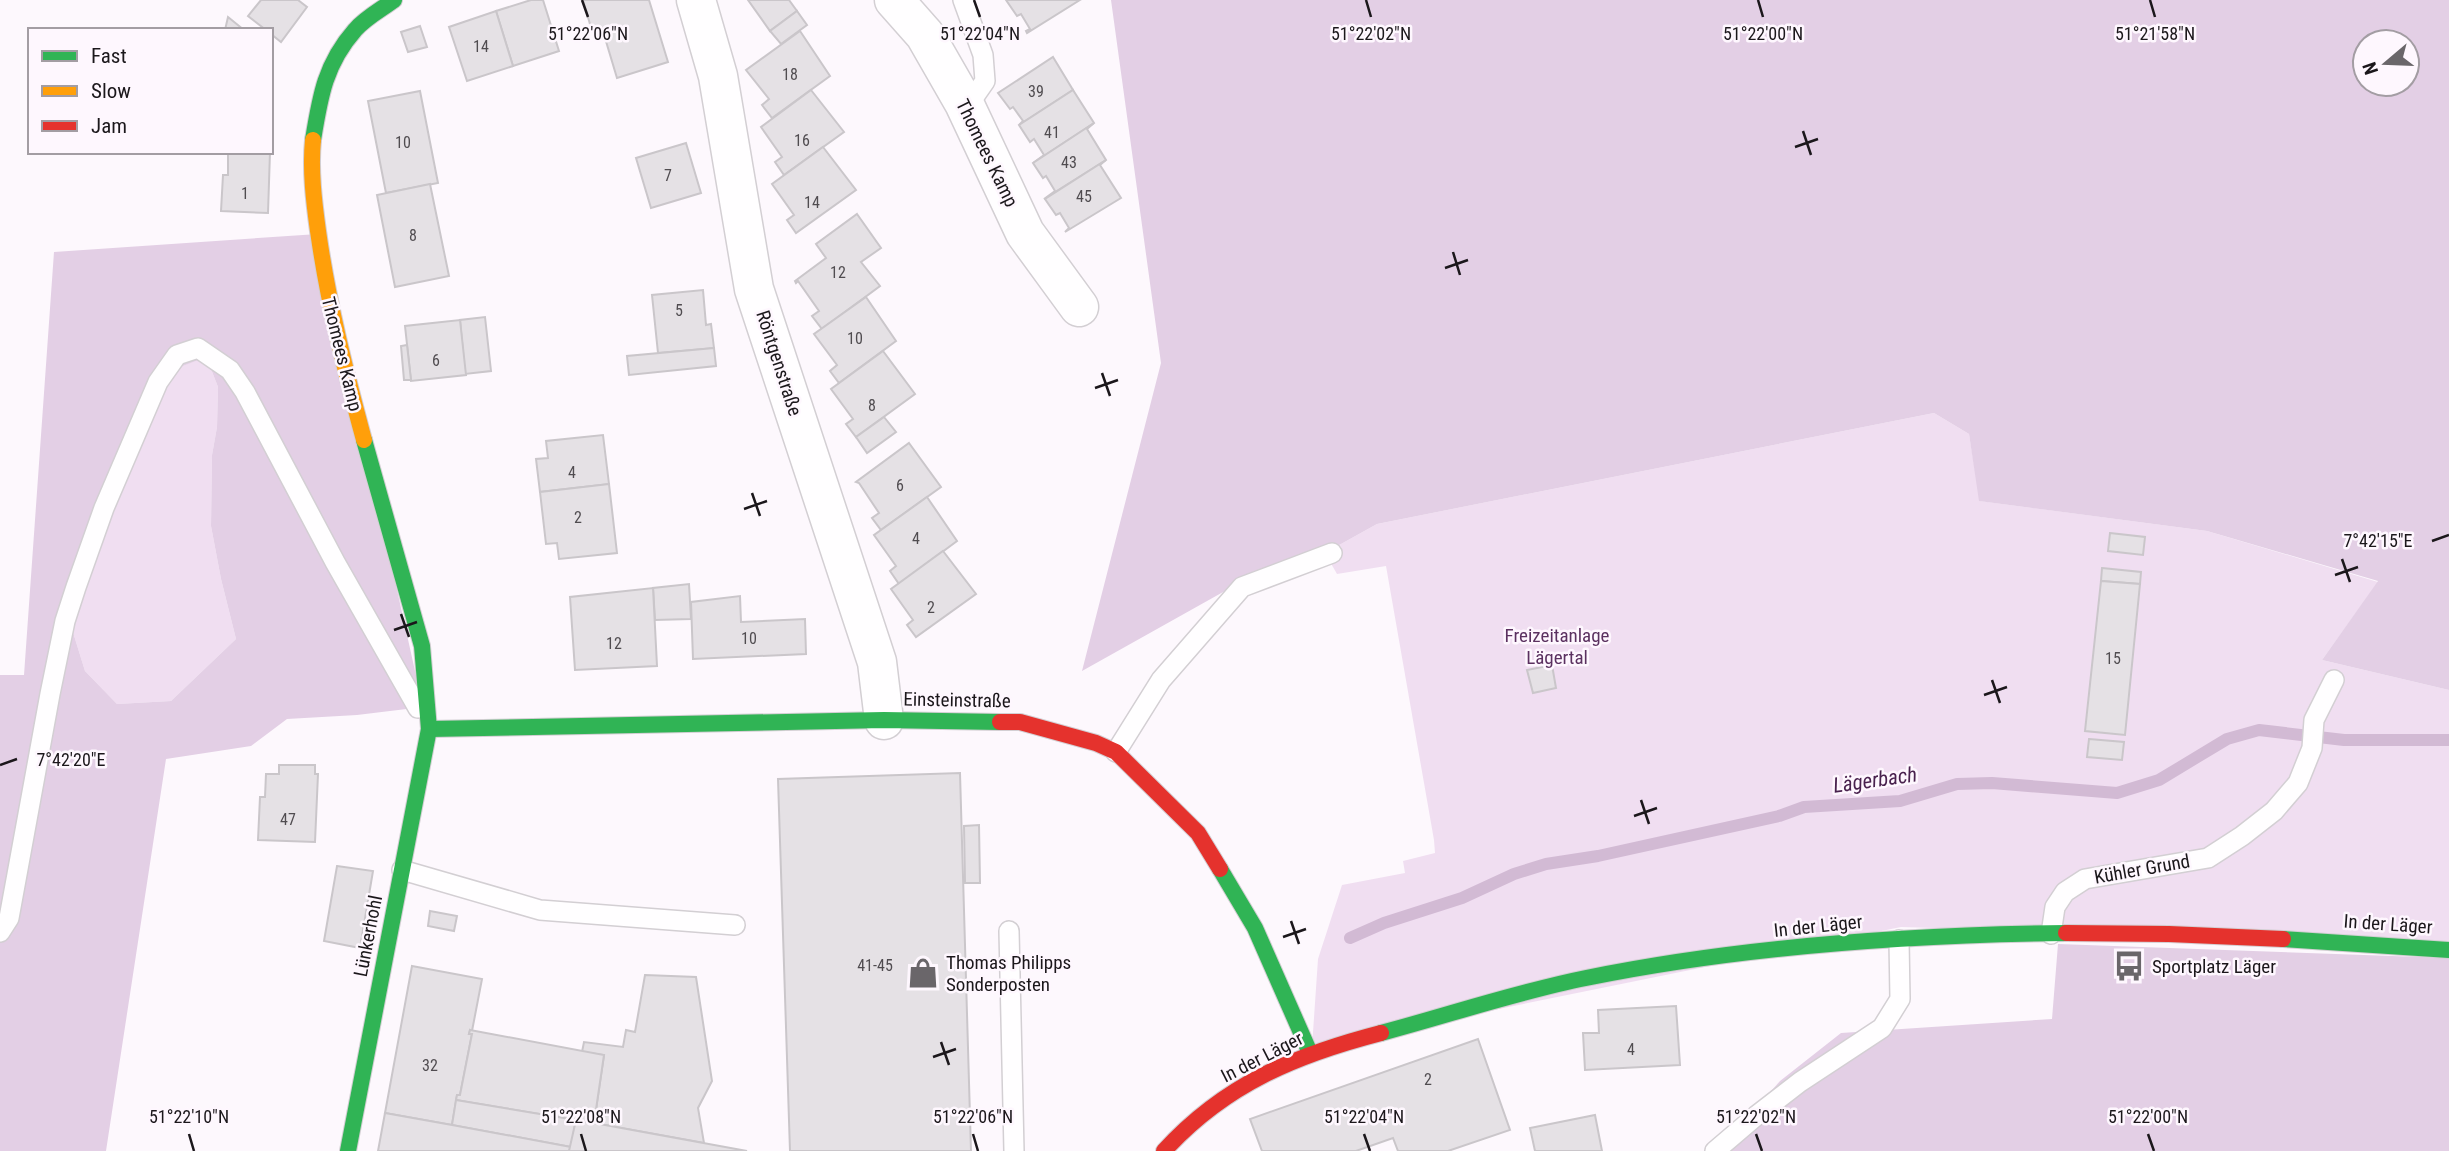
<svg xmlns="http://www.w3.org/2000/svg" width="2449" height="1151" viewBox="0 0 2449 1151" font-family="'Roboto Condensed',sans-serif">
  <rect width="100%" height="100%" fill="#fdf8fd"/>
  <g fill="#f0def1">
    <polygon points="198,359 211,369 218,387 217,427 212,455 211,526 221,579 236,639 171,701 117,704 85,671 72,629 85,584 161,386 183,366"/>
    <polygon points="1934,413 1969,434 1980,501 2207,531 2378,582 2322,660 2449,690 2449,943 1901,927 1312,1047 1318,959 1342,885 1405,873 1403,861 1435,853 1434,840 1386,566 1337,574 1329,560 1332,549 1377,524"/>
  </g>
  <g fill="#e3cfe5" fill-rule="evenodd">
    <path d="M 1111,0 L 2449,0 L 2449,690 L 2322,660 L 2378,581 L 2207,531 L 1979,501 L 1969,434 L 1934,413 L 1377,524 L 1332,549 L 1241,582 L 1082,671 L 1161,363 ZM 2365,42 L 2407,42 L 2407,84 L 2365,84 Z"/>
    <path d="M 318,234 L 423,707 L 357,715 L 287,719 L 251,746 L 166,759 L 106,1151 L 0,1151 L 0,675 L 24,675 L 54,252 ZM 198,360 L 211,369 L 218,387 L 217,427 L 212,455 L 211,526 L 221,579 L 236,639 L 171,701 L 117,704 L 85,671 L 72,629 L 109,512 L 161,386 L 183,366 Z"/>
    <polygon points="2058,944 2449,958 2449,1151 1718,1151 1780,1081 1841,1033 2052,1019"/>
  </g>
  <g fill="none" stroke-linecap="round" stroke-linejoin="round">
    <polyline stroke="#d2bad4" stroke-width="12" points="1350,938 1384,923 1462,898 1514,874 1546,864 1598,856 1779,816 1804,807 1900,801 1957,784 1992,783 2117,793 2159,780 2227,739 2259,730 2344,740 2449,740"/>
  </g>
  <g fill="#e5e1e5" stroke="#cac6ca" stroke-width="2">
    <polygon points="261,0 298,0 307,7 281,42 271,34 271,30 266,30 248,16"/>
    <polygon points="531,0 543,0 559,51 513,66 496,11"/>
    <polygon points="583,0 649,0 668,62 617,78 602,28 592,31"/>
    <polygon points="748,0 789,0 797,11 770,31"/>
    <polygon points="1080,0 1027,33 1026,31 1030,29 1021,14 1017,16 1006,0"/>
    <polygon points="496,11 513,66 467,81 449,27"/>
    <polygon points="797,11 807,25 781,44 770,31"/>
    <polygon points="228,17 244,30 225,30"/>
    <polygon points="420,26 427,47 408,52 401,32"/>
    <polygon points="800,31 830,76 772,118 762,105 769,99 746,70"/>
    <polygon points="1053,57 1073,90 1019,125 1023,121 1013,107 1010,109 998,93"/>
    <polygon points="811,90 844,132 784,175 775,162 782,157 761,127"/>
    <polygon points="1073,90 1094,123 1033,163 1044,155 1034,139 1030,142 1019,125"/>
    <polygon points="420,91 438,183 386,193 368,101"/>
    <polygon points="1094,123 1087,129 1106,160 1044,199 1055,191 1046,176 1043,178 1033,163"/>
    <polygon points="686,143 701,193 651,208 636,158"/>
    <polygon points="823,147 856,190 796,233 787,220 794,215 772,184"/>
    <polygon points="228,152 270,152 268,213 221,211 223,175 228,175"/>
    <polygon points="1106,160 1100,165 1121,198 1065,232 1069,228 1060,213 1056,215 1045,199"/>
    <polygon points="430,184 449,276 395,287 377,195"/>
    <polygon points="857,214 881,248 861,262 880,286 822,329 812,316 819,311 798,281 796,283 795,281 826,258 816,244"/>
    <polygon points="703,290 706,325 711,324 714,348 658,353 652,295"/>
    <polygon points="866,297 896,341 839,383 830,371 837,365 814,334"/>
    <polygon points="485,317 491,371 465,374 460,320"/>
    <polygon points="460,320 466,375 411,381 405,326"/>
    <polygon points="407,345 411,380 404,380 401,346"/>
    <polygon points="714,348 716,366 629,375 627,356"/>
    <polygon points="883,351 915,394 856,437 846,424 853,419 831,389"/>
    <polygon points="884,417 896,432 867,453 856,437"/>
    <polygon points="603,435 609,484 540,492 536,459 548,458 546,441"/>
    <polygon points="909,443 941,487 881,530 872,518 879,513 859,483 856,482"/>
    <polygon points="609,484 617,553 559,559 557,543 546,544 540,492"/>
    <polygon points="927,497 957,541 899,584 890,571 896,566 874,535"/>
    <polygon points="2110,533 2145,537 2143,555 2108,551"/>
    <polygon points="943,551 976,594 916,637 907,625 913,620 891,589"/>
    <polygon points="2102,568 2141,572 2140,584 2101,581"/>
    <polygon points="2101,581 2140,584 2125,735 2085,731"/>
    <polygon points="689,584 691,619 655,620 653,588"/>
    <polygon points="653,588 657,666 575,670 570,597"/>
    <polygon points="740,596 741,622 805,619 806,654 693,659 691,602"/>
    <polygon points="1552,665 1556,688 1533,693 1527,670"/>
    <polygon points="2089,739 2124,742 2122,760 2087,757"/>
    <polygon points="279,765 315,765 315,774 318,774 315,842 258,840 260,797 265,797 266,774 279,774"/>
    <polygon points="960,773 971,1151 790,1151 778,779"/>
    <polygon points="979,825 980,883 965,883 964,826"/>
    <polygon points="337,866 373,871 360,948 324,941"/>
    <polygon points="430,911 457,916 454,931 428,926"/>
    <polygon points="412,966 482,979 472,1031 470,1030 469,1034 472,1034 460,1095 457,1095 452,1125 385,1113"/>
    <polygon points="645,975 696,977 712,1081 698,1108 704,1143 594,1123 604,1055 582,1052 584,1042 623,1047 626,1030 635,1032"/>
    <polygon points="1676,1006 1680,1065 1585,1070 1583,1033 1599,1033 1598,1010"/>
    <polygon points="470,1030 604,1055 594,1123 456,1100 457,1095 460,1095 472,1034 469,1034"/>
    <polygon points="1478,1039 1510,1130 1448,1151 1398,1151 1393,1138 1356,1151 1262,1151 1250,1119"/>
    <polygon points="456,1100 576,1120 571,1147 452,1125"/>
    <polygon points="385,1113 452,1125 571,1147 569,1151 378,1151"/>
    <polygon points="1595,1115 1602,1151 1535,1151 1530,1128"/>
    <polygon points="576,1120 594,1123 747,1151 569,1151"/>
  </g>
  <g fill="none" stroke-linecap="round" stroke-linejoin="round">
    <g stroke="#d3cfd3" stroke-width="22">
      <g id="lane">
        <polyline points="963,0 983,55 985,81 976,94 964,103"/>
        <polyline points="1116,752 1161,680 1242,587 1332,553"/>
        <polyline points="402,870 540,910 735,925"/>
        <polyline points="1009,931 1014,1151"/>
        <polyline points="0,932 9,918 50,694 65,621 76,587 104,508 158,382 177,355 198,348 230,370 245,392 335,562 418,708"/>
        <polyline points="2051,934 2055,907 2065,892 2085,879 2208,858 2242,836 2274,811 2298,783 2312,748 2314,720 2334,680"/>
        <polyline points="1715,1151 1756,1116 1800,1082 1882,1028 1900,999 1899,940"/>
      </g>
    </g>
    <g stroke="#d3cfd3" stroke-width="41">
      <g id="street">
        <polyline points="696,0 718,76 754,289 877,662 884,720"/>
        <polyline points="894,0 925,35 964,103 1025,233 1079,307"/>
      </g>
    </g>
    <g stroke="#d3cfd3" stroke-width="18">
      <g id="fast">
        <path d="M 313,140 C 320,97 325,64 355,30 C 365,18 382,9 394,0"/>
        <polyline points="429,729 884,720 1000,722"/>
        <polyline points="1220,869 1255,928 1310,1053"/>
        <polyline points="2283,939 2449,950"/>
        <path d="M 1381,1033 C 1449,1015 1516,992 1586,978 C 1743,946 1906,935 2066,933"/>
        <polyline points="348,1151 429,729 422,646 364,440"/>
      </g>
    </g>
    <g stroke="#d3cfd3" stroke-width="18">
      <path id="slow" d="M 313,140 C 310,170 314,202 318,231 C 328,302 345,370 364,440"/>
    </g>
    <g stroke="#d3cfd3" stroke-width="18">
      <g id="jam">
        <polyline points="1000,722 1020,722 1096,743 1116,752 1198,833 1220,869"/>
        <polyline points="2066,933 2169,934 2283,939"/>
        <path d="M 1164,1151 C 1225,1084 1296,1055 1381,1033"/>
      </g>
    </g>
    <use href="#lane" stroke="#fffeff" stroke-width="19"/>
    <use href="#street" stroke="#fffeff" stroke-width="38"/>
    <use href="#fast" stroke="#30b455" stroke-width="16"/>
    <use href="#slow" stroke="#ff9f0a" stroke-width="16"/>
    <use href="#jam" stroke="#e5322d" stroke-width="16"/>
  </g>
  <path fill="none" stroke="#1b171b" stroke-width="2.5" d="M 582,0 L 588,17M 974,0 L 980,17M 1366,0 L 1371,17M 1758,0 L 1763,17M 2150,0 L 2155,17M 1803,131 L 1811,155M 1795,147 L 1818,139M 1453,252 L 1460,275M 1445,268 L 1468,260M 1102,373 L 1110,396M 1095,388 L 1118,380M 752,493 L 760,516M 744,509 L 767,501M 2432,541 L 2449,535M 2342,559 L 2350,582M 2335,575 L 2358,567M 401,614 L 409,637M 394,630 L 417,622M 1992,680 L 2000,703M 1984,695 L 2007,687M 0,765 L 17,759M 1641,800 L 1649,824M 1634,816 L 1657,808M 1291,921 L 1299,944M 1283,937 L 1306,929M 941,1042 L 949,1065M 933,1057 L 956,1049M 189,1134 L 194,1151M 581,1134 L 586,1151M 973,1134 L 978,1151M 1364,1134 L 1370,1151M 1756,1134 L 1762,1151M 2148,1134 L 2154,1151"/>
  <defs>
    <g id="bus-bare" transform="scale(2.415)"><path d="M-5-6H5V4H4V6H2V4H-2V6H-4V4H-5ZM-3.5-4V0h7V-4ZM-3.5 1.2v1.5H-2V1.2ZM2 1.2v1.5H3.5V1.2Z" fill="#6a666a" stroke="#fef7fe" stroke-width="2.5" paint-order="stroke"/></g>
    <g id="shop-bare" transform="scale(2.415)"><path d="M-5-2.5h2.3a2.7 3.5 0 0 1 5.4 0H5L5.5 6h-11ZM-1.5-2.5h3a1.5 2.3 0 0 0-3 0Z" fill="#6a666a" stroke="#fef7fe" stroke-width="2.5" paint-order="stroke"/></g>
  </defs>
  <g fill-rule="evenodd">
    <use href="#bus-bare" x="2129" y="966"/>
    <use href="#shop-bare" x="923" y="973"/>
  </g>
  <g text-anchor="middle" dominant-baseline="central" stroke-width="5" stroke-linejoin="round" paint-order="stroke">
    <g font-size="16" fill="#504c50">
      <text x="481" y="46">14</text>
      <text x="790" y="74">18</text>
      <text x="1036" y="91">39</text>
      <text x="1052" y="132">41</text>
      <text x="802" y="140">16</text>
      <text x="403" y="142">10</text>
      <text x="1069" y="162">43</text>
      <text x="668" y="175">7</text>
      <text x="245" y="193">1</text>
      <text x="1084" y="196">45</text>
      <text x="812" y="202">14</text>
      <text x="413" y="235">8</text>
      <text x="838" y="272">12</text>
      <text x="679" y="310">5</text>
      <text x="855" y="338">10</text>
      <text x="436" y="360">6</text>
      <text x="872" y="405">8</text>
      <text x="572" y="472">4</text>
      <text x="900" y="485">6</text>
      <text x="578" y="517">2</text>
      <text x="916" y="538">4</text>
      <text x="931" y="607">2</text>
      <text x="749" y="638">10</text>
      <text x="614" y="643">12</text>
      <text x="2113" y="658">15</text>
      <text x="288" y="819">47</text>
      <text x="875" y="965">41-45</text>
      <text x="1631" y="1049">4</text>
      <text x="430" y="1065">32</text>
      <text x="1428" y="1079">2</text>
    </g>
    <g font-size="19" fill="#1b171b" stroke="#fef7fe">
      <text transform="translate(987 153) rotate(64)">Thomees Kamp</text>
      <text transform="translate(342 354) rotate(76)">Thomees Kamp</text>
      <text transform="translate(779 363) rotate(72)">Röntgenstraße</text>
      <text transform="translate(957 700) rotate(1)">Einsteinstraße</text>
      <text transform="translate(2142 869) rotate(-10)">Kühler Grund</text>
      <text transform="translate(2388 924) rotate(4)">In der Läger</text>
      <text transform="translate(1818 926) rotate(-6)">In der Läger</text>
      <text transform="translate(368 936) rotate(-79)">Lünkerhohl</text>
      <text transform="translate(1262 1057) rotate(-27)">In der Läger</text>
    </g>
    <g font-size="19" fill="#5b3160" stroke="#fef7fe">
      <text x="1557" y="635">Freizeitanlage<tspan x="1557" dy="22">Lägertal</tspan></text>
    </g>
    <g font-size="19" fill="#1b171b" stroke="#fef7fe" text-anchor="start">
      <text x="946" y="962">Thomas Philipps<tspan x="946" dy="22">Sonderposten</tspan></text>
      <text x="2152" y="966">Sportplatz Läger</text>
    </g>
    <g font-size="21" font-style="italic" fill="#49214e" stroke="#fef7fe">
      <text transform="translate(1875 780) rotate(-8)">Lägerbach</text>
    </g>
  </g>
  <g font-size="18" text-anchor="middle" fill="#1b171b" stroke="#fef7fe" stroke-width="5" stroke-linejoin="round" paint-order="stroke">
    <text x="588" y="40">51°22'06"N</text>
    <text x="980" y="40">51°22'04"N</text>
    <text x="1371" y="40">51°22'02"N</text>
    <text x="1763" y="40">51°22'00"N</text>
    <text x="2155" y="40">51°21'58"N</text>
    <text x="2378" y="547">7°42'15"E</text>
    <text x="71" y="766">7°42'20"E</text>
    <text x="189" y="1123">51°22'10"N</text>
    <text x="581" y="1123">51°22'08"N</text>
    <text x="973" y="1123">51°22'06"N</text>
    <text x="1364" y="1123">51°22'04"N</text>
    <text x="1756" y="1123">51°22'02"N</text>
    <text x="2148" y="1123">51°22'00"N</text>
  </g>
  <rect x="28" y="28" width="245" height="126" fill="#fef7fe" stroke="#a39da3" stroke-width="2"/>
  <rect x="42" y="51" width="35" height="10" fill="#30b455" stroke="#a39da3" stroke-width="2"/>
  <text x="91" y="63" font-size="21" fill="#1b171b">Fast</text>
  <rect x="42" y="86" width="35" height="10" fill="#ff9f0a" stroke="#a39da3" stroke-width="2"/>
  <text x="91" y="98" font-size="21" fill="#1b171b">Slow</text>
  <rect x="42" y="121" width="35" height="10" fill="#e5322d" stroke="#a39da3" stroke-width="2"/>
  <text x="91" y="133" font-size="21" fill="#1b171b">Jam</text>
  <g transform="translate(2386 63) rotate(251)"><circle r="33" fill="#fef7fe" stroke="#a39da3" stroke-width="2"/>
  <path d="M0-5L12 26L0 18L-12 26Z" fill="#6a666a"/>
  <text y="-10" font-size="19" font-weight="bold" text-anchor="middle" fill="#1b171b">N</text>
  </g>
</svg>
